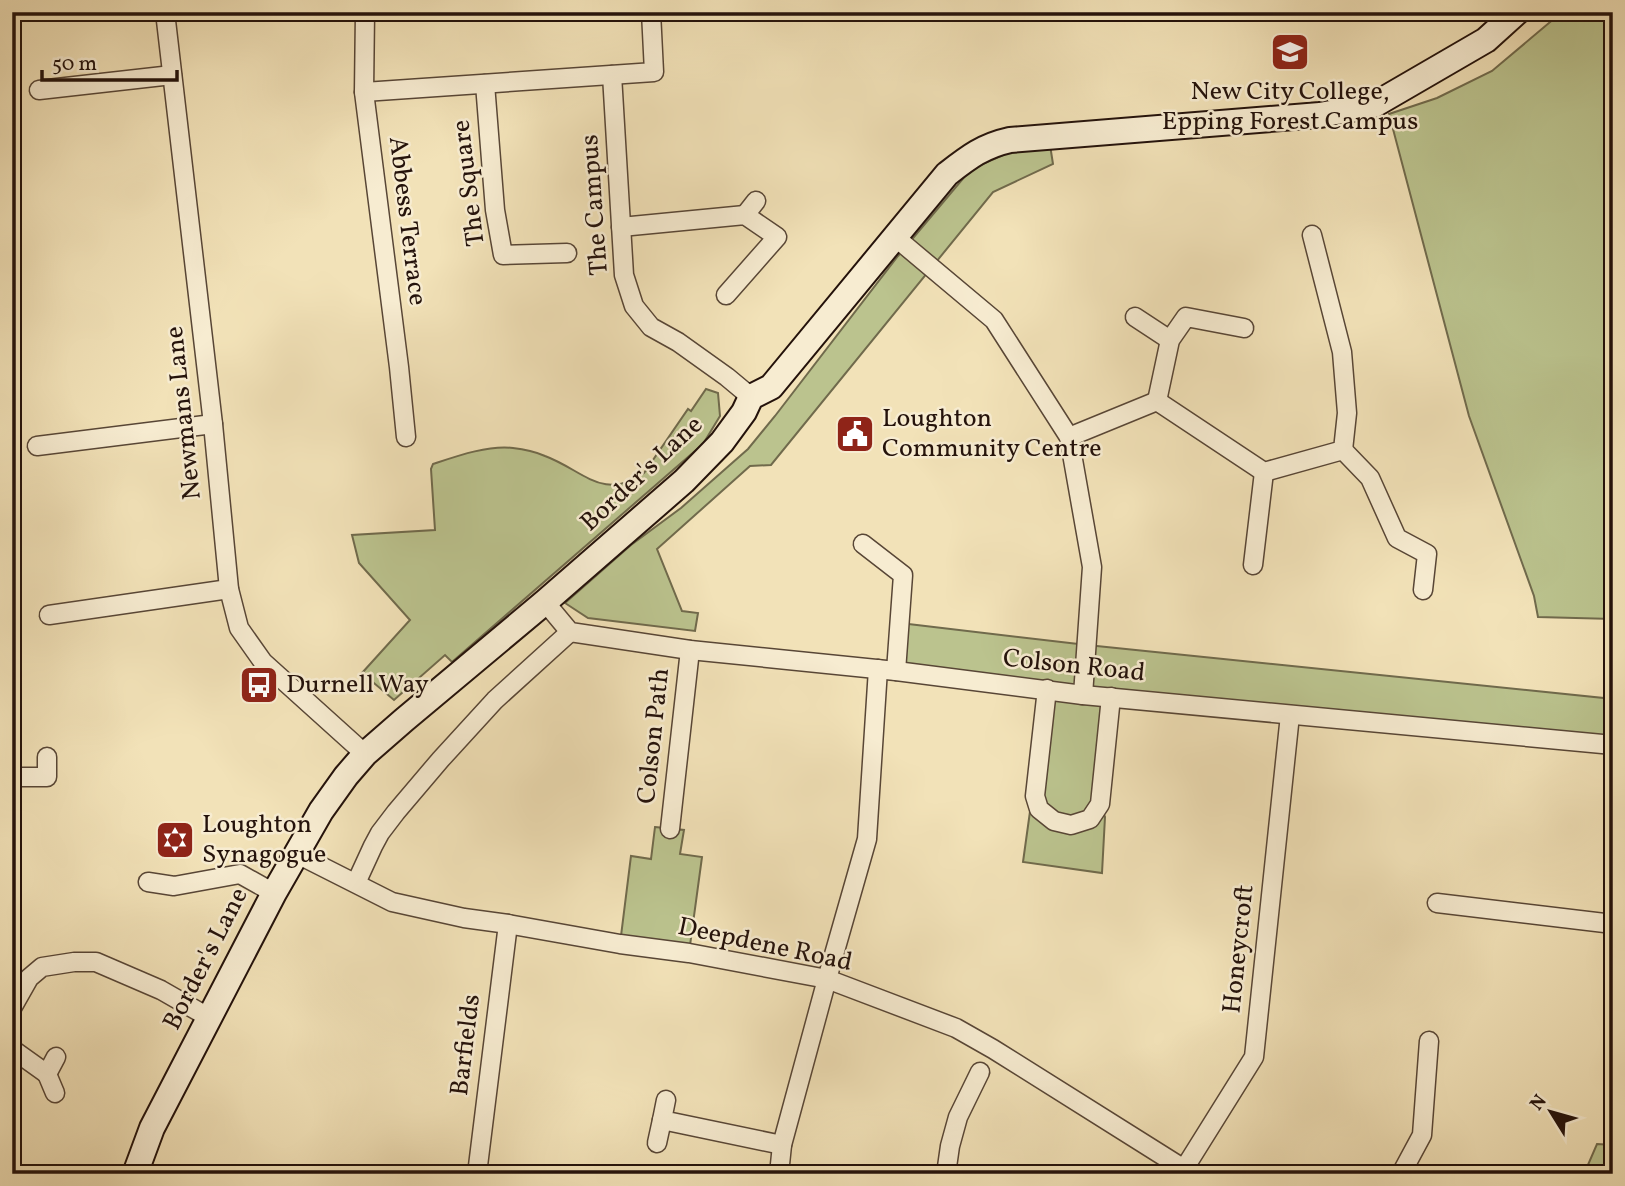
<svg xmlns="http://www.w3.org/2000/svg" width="1625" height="1186" viewBox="0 0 1625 1186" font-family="Vollkorn,serif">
  <rect width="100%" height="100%" fill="#f2e2b8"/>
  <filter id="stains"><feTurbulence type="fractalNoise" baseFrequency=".00286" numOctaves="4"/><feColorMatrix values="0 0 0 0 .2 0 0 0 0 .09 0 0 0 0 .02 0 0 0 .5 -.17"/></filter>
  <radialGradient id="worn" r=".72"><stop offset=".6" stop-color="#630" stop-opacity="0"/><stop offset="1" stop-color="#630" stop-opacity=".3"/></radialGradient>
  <g fill="#bbc38e" stroke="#706a4c" stroke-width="2">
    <polygon points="1562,12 1613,12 1613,619 1538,617 1534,596 1469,416 1389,114 1437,98 1492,71"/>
    <polygon points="1050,145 1053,164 993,192 771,465 750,466 657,549 682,611 698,613 695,631 588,618 565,603 631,545 681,508 748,449 775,416 898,256 971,169 1010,152"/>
    <path d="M 706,389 L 718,393 L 720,416 L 703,444 L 452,662 L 445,655 L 394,700 L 362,673 L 410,620 L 359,563 L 352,535 L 435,530 L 431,469 L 433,464 C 457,456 488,445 513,448 C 523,449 536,452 545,456 C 583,470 603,502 644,473 L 688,409 L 691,411 Z"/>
    <polygon points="900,623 1087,645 1613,699 1613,745 1111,697 1100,804 1105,817 1102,873 1023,862 1047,689 896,671"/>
    <polygon points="655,827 684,830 680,854 702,857 689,953 620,944 631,856 651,859"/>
    <polygon points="1597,1144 1613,1145 1613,1174 1584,1174"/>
  </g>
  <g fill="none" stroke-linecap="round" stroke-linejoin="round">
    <g stroke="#584636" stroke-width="21">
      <g id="street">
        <polyline points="165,12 213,424 229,589 239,628 263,662 365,754"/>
        <polyline points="365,12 364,92 399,367 406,437"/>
        <polyline points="612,75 624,275 634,306 651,327 678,342 727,377 751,397"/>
        <polyline points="485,84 495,210 503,255 567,253"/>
        <polyline points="39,90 172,75"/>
        <polyline points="364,92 654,72 651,12"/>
        <polyline points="745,215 756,201"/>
        <polyline points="621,227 745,215 777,237 726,295"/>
        <polyline points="895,237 994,320 1069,437 1092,567 1083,695"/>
        <polyline points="1135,317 1170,340"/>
        <polyline points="1157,401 1170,340 1186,317 1244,328"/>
        <polyline points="1069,437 1157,401 1264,472 1343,450 1347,413 1342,352 1312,235"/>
        <polyline points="37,446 213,424"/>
        <polyline points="1343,450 1370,478 1397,538 1427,554 1423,590"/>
        <polyline points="863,544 903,575 896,671"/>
        <polyline points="1253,565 1264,472"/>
        <polyline points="545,602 570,632 690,650 896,671 1083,695 1613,745"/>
        <polyline points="49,615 229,589"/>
        <polyline points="1047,689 1035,796 1039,809 1054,821 1071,825 1090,819 1100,804 1111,697"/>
        <polyline points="12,777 47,777 47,757"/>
        <polyline points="670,829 690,650"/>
        <polyline points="295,853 392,902 464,918 508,924 620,944 689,953 827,979 956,1028 993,1049 1192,1174"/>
        <polyline points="148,882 174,886 240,874 274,893"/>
        <polyline points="356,883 373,846 380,833 396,812 441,759 495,700 570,632"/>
        <polyline points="1437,903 1613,924"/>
        <polyline points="12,1008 29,978 42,967 74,962 96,962 161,990 210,1018"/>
        <polyline points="12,1049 47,1074 56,1057"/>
        <polyline points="47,1074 55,1093"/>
        <polyline points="666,1100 662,1120 782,1145"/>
        <polyline points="657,1143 662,1120"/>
        <polyline points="1184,1169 1254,1057 1290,715"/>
        <polyline points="477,1174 508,924"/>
        <polyline points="779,1174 782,1145 827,979 867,839 878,669"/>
        <polyline points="946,1174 950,1146 958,1117 980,1072"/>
        <polyline points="1401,1174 1422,1135 1429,1041"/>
      </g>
    </g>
    <g stroke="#24120b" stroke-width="28">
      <path id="secondary" d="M 135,1174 L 152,1128 L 274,893 L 321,811 L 346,776 L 365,754 L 404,720 L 545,602 L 684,481 L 722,442 L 744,412 L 751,397 L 771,387 L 947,174 C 969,157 983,146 1010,140 L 1320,115 L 1374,105 L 1486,40 L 1517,12"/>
    </g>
    <use href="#street" stroke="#f7ecd1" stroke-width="18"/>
    <use href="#secondary" stroke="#f7ecd1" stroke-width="24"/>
  </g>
  <defs>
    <g id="university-square" transform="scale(2.0125)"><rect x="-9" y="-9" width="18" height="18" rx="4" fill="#8f2418" stroke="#f7ecd1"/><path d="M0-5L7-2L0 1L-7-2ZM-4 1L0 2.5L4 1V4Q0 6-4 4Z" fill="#fff"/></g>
    <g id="civic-square" transform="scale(2.0125)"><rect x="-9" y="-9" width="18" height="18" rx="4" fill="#8f2418" stroke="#f7ecd1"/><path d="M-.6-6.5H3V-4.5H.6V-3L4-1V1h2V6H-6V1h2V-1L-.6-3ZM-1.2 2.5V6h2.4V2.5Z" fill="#fff"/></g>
    <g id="bus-square" transform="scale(2.0125)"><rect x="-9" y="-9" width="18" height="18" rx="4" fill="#8f2418" stroke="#f7ecd1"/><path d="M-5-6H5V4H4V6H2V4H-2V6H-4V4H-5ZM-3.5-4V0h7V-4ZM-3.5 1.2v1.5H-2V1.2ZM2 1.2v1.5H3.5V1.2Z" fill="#fff"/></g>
    <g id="synagogue-square" transform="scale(2.0125)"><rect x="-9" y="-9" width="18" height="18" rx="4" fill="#8f2418" stroke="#f7ecd1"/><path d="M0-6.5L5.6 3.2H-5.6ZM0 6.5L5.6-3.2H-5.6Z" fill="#fff"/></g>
  </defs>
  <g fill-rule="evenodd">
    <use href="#university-square" x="1290" y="52"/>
    <use href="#civic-square" x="855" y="434"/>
    <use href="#bus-square" x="259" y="685"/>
    <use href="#synagogue-square" x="175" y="840"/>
  </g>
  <g text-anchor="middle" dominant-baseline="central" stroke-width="5" stroke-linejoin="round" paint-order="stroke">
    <g font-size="26" fill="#24120b" stroke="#f7ecd1" text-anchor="start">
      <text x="1290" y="92" text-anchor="middle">New City College,<tspan x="1290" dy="30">Epping Forest Campus</tspan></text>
      <text x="882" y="419">Loughton<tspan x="882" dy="30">Community Centre</tspan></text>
      <text x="286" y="685">Durnell Way</text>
      <text x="202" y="825">Loughton<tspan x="202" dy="30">Synagogue</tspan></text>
    </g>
    <g font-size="26" fill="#24120b" stroke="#f7ecd1">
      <text transform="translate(469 183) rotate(-97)">The Square</text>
      <text transform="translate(595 205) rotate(-94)">The Campus</text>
      <text transform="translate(407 221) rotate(83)">Abbess Terrace</text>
      <text transform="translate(184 413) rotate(-96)">Newmans Lane</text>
      <text transform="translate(642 474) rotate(-43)">Border's Lane</text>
      <text transform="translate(1074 666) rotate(6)">Colson Road</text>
      <text transform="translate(654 736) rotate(-84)">Colson Path</text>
      <text transform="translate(765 945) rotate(12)">Deepdene Road</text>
      <text transform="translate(1239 949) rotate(-84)">Honeycroft</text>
      <text transform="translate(206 959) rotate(-63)">Border's Lane</text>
      <text transform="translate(466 1045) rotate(-83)">Barfields</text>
    </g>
  </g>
  <rect width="1625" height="1186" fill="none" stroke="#f2e2b8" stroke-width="42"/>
  <rect x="14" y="14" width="1597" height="1158" fill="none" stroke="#24120b" stroke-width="3.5"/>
  <rect x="21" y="21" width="1583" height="1144" fill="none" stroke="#24120b" stroke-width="2"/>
  <g transform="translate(1551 1112) rotate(307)" stroke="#f7ecd1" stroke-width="5" paint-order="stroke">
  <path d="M0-5L12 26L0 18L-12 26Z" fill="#24120b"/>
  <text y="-10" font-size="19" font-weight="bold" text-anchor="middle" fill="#24120b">N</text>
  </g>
  <path d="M42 70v10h135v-10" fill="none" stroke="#24120b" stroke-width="3.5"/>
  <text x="52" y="70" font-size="21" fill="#24120b" stroke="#f7ecd1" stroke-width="5" paint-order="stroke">50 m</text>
  <rect width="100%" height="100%" filter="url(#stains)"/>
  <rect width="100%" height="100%" fill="url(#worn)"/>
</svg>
